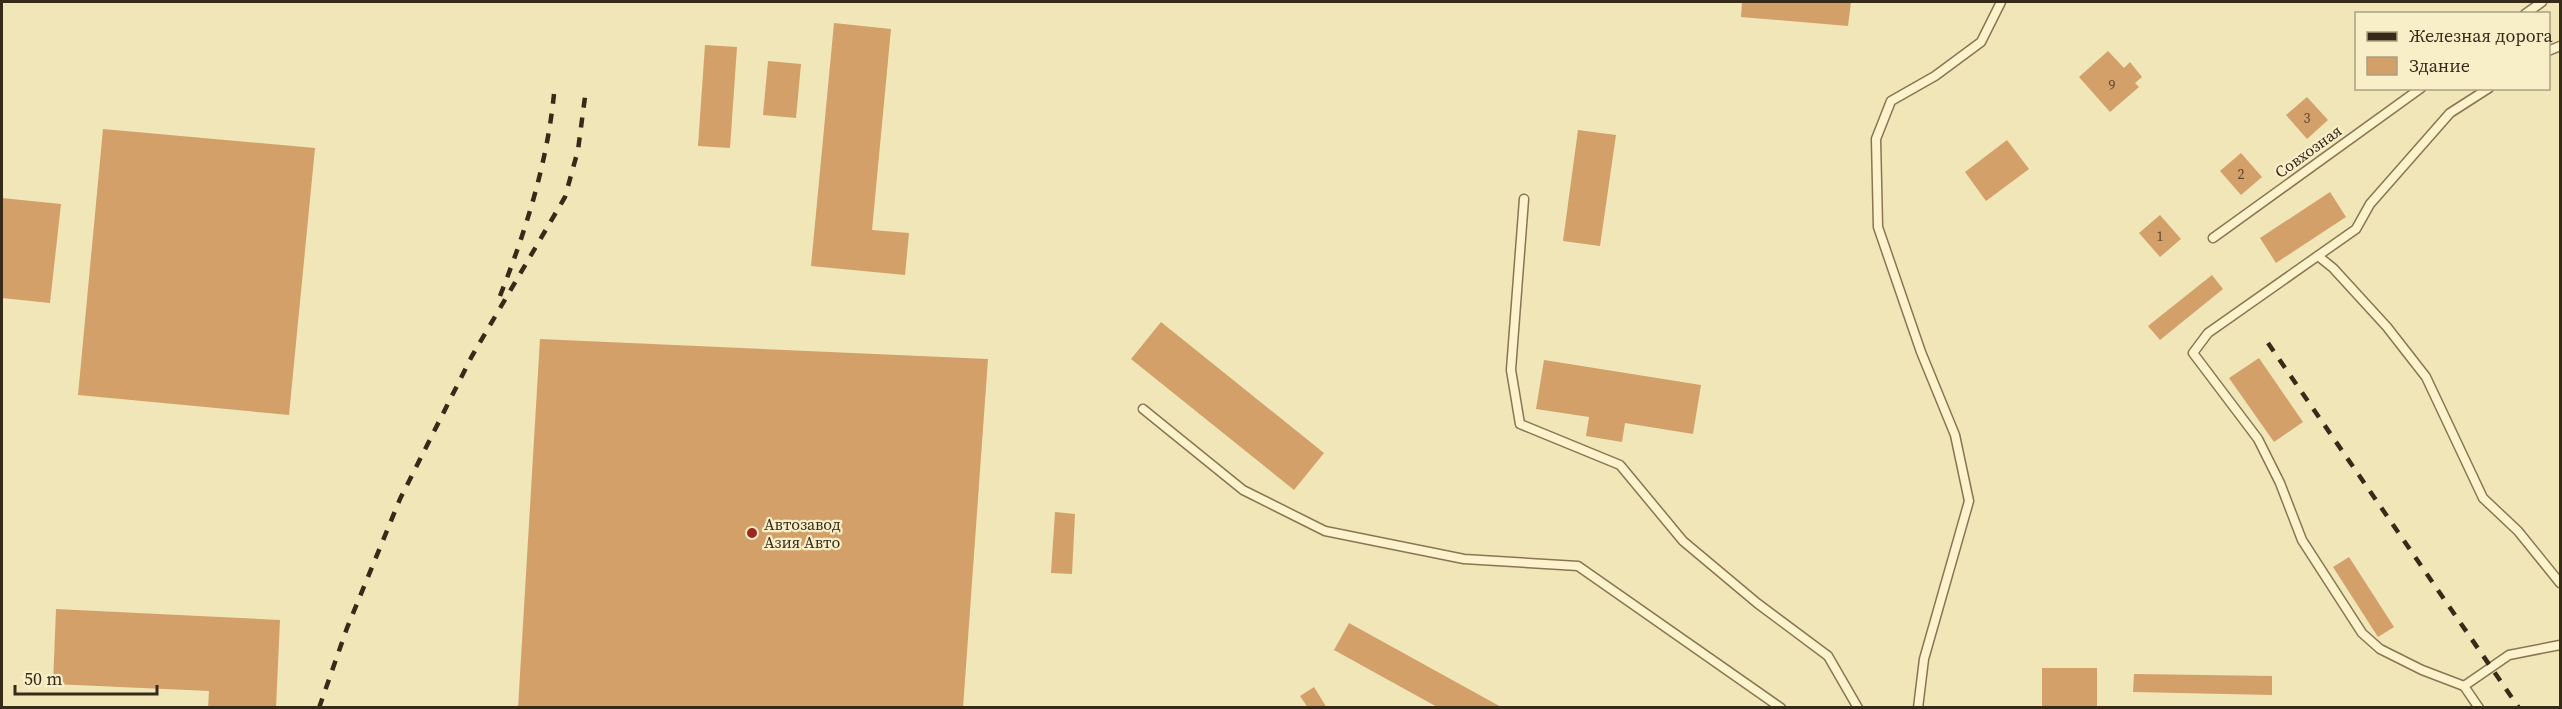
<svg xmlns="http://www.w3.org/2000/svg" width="2562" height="709" viewBox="0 0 2562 709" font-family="'Source Serif 4',serif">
  <rect width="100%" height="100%" fill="#f1e6b8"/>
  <g fill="#d3a06a">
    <polygon points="1742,2 1851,2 1848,26 1741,17"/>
    <polygon points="834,23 891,29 872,230 909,233 905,275 811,266"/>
    <polygon points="705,45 737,47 730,148 698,146"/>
    <polygon points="2108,51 2124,68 2130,62 2142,77 2135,83 2139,87 2110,112 2079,77"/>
    <polygon points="768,61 801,64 796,118 763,115"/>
    <polygon points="2307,97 2328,120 2307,139 2286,115"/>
    <polygon points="103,129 315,148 289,415 78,395"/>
    <polygon points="1578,130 1616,135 1600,246 1563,241"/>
    <polygon points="2007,140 2029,169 1986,201 1965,172"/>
    <polygon points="2241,153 2262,177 2241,195 2220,171"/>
    <polygon points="2330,192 2346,217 2276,263 2260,238"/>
    <polygon points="2,198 61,204 50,303 2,298"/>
    <polygon points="2160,215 2181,239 2160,257 2139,233"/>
    <polygon points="2212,275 2223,289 2160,340 2148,326"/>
    <polygon points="1161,322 1324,453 1294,490 1131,359"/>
    <polygon points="540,339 988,359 963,708 518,708"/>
    <polygon points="2259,358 2303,422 2274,442 2229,378"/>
    <polygon points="1544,360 1701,385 1693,434 1625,423 1622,442 1586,436 1589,417 1536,409"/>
    <polygon points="1055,512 1075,514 1072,574 1051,573"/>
    <polygon points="2349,557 2394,627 2378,637 2333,567"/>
    <polygon points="56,609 280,620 276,708 208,708 209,691 53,684"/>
    <polygon points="1349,623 1503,708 1439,708 1334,650"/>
    <rect x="2042" y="668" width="55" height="40"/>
    <polygon points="2134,674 2272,676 2272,695 2133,692"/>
    <polygon points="1314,687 1327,708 1308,708 1300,696"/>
  </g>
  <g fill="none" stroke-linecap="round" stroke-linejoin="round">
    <g stroke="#897552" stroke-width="11">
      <g id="lane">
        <polyline points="2525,14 2542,2"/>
        <polyline points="2548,51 2560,46"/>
        <polyline points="1524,199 1511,370 1520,424 1620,465 1683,541 1757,603 1828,656 1858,708"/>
        <polyline points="2213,238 2421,88"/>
        <polyline points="2318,256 2333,268 2387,327 2426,377 2483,498 2518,531 2560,583"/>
        <polyline points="1143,409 1243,490 1325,531 1464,559 1578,566 1781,708"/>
        <polyline points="2464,686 2422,670 2380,649 2362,633 2302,540 2280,483 2258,439 2193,353 2208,333 2356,229 2370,204 2450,113 2489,88"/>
        <polyline points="1918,708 1924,659 1969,501 1955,435 1921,352 1878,227 1876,139 1891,101 1935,76 1981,42 2001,2"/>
        <polyline points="2479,708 2464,686 2509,655 2560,645"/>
      </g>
    </g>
    <use href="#lane" stroke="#fcf2cc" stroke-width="8"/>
    <g stroke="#362a19" stroke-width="4.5" stroke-dasharray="10 10" stroke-linecap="butt">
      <path d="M 500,296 C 526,230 547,164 554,94"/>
      <polyline points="2268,343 2519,708"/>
      <polyline points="319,708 347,628 400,499 472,356 565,197 578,150 585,97"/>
    </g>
  </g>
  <circle fill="#9d291d" stroke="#f8efc9" stroke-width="2" cx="752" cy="533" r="6"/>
  <g text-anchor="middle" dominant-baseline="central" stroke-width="4.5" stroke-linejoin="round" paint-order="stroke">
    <g font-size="14" fill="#5d482d">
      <text x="2112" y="85">9</text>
      <text x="2307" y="118">3</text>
      <text x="2241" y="174">2</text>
      <text x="2160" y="236">1</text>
    </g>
    <g font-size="16" fill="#362a19" stroke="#f8efc9">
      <text transform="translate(2308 151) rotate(-36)">Совхозная</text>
    </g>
    <g font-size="16" fill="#362a19" stroke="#f8efc9" text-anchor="start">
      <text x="764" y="524">Автозавод<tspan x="764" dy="18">Азия Авто</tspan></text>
    </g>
  </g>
  <rect width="2562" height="709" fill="none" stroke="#362a19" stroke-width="6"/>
  <rect x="2355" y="12" width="195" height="78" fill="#f8efc9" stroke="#aaa083" stroke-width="1.5"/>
  <rect x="2367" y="32" width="30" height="9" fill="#362a19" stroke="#aaa083" stroke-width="1.5"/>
  <text x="2409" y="42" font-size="18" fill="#362a19">Железная дорога</text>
  <rect x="2367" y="57" width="30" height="18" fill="#d3a06a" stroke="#aaa083" stroke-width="1.5"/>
  <text x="2409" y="72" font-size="18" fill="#362a19">Здание</text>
  <path d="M15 685v9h142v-9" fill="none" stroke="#362a19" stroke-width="3"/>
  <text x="24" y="685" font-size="18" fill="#362a19" stroke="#f8efc9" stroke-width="4.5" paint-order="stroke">50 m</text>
</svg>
